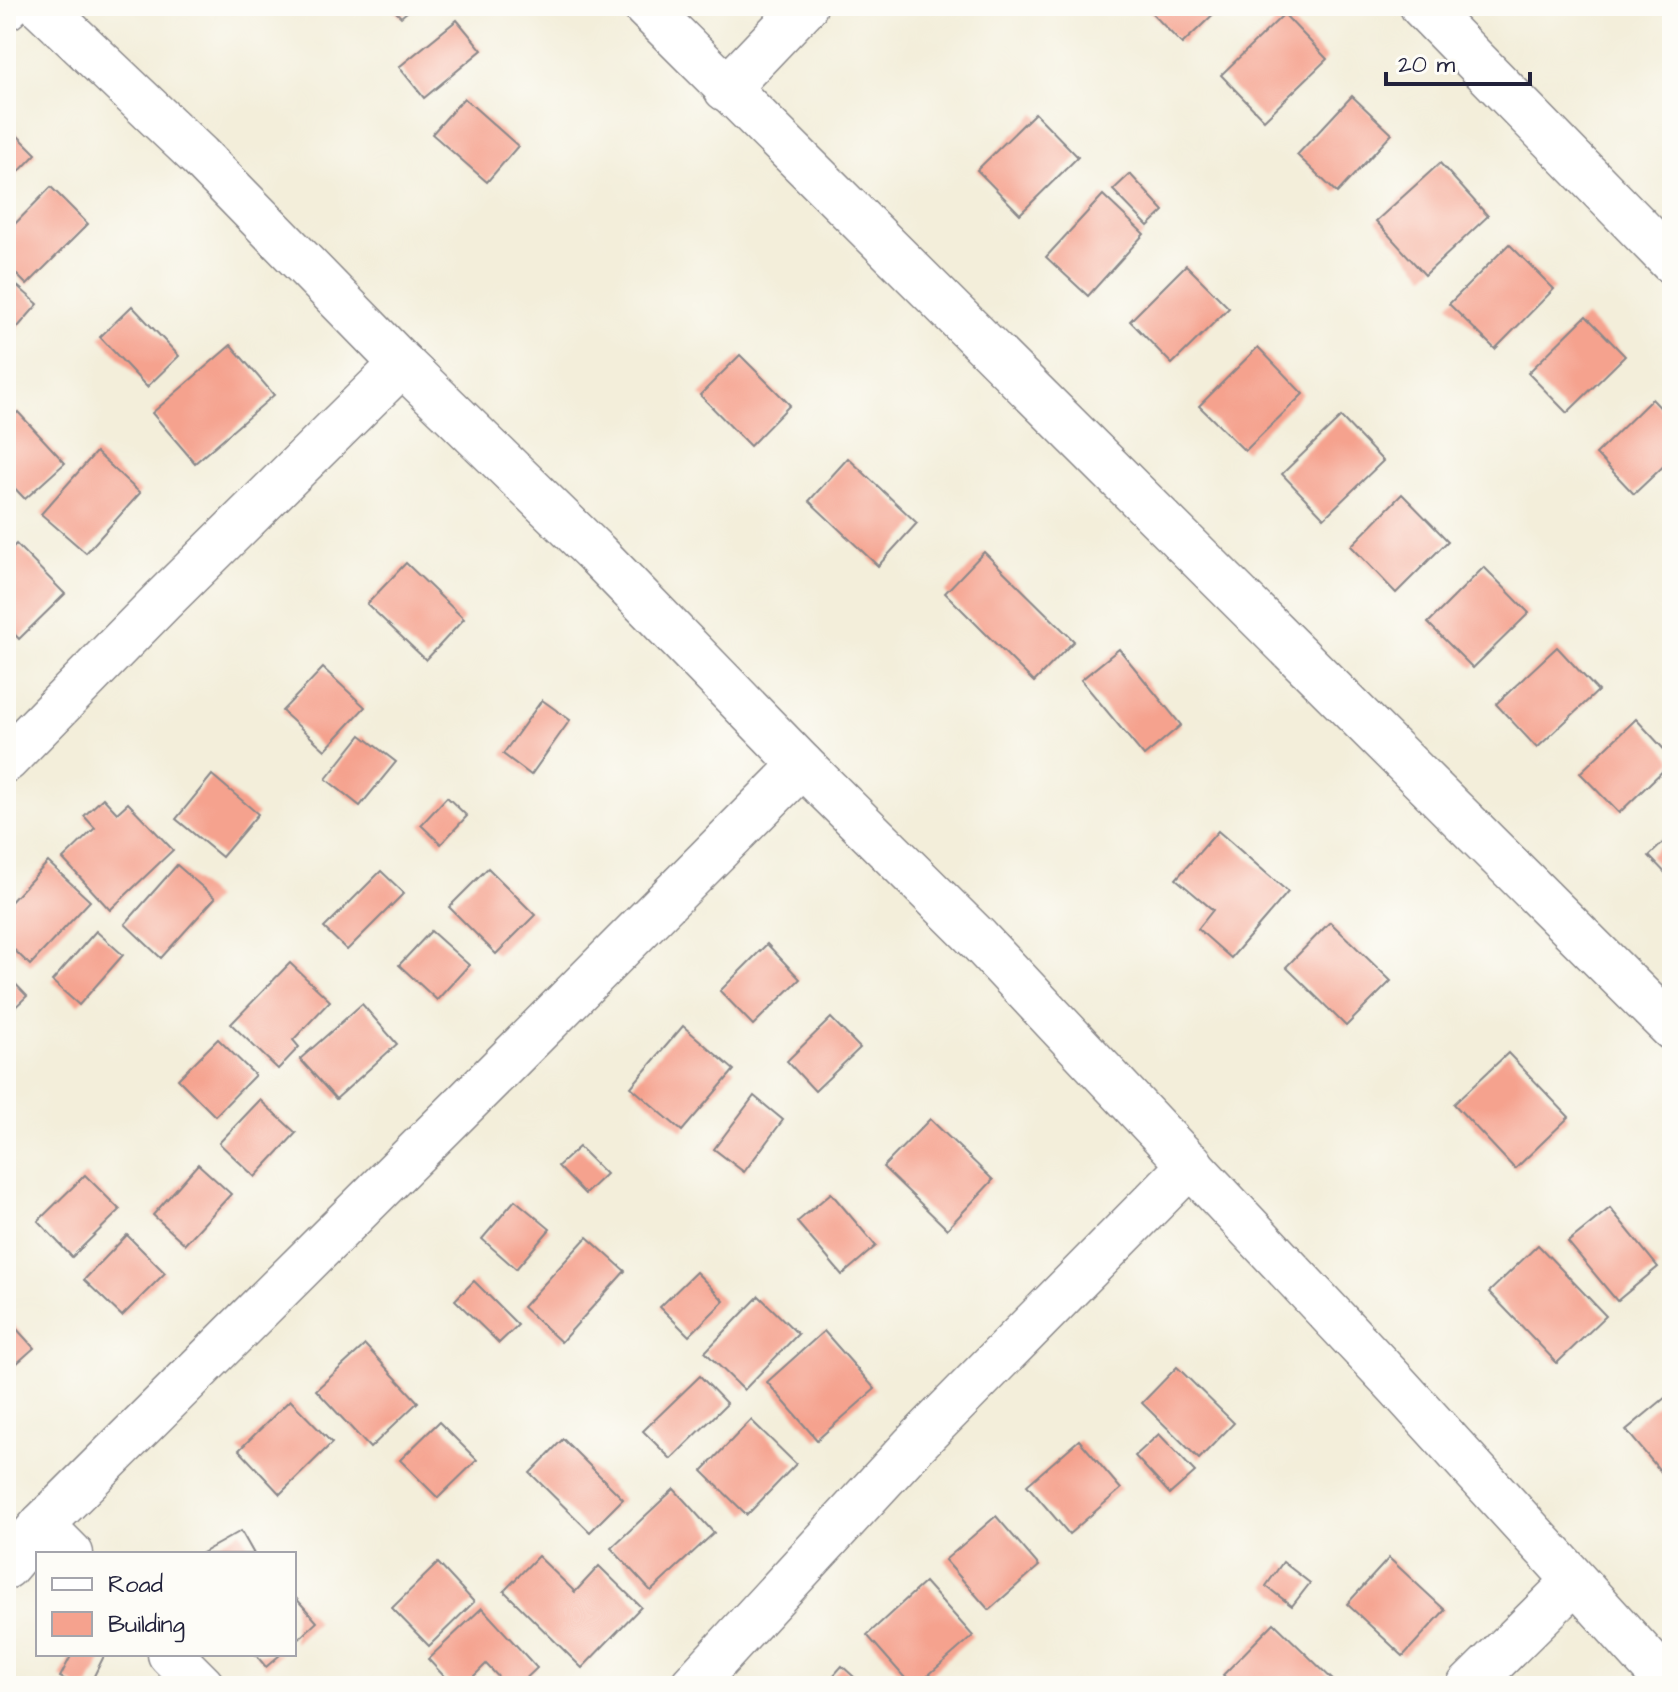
<svg xmlns="http://www.w3.org/2000/svg" width="1678" height="1692" viewBox="0 0 1678 1692" font-family="'Architects Daughter',sans-serif">
  <rect width="100%" height="100%" fill="#fdfcf7"/>
  <filter id="ink" filterUnits="userSpaceOnUse"><feTurbulence type="fractalNoise" baseFrequency=".0125" numOctaves="2"/><feDisplacementMap in="SourceGraphic" scale="16" xChannelSelector="R" yChannelSelector="G"/><feConvolveMatrix kernelMatrix="1 2 1 2 8 2 1 2 1" color-interpolation-filters="sRGB"/></filter>
  <filter id="wash" filterUnits="userSpaceOnUse"><feTurbulence type="fractalNoise" baseFrequency=".006" numOctaves="4" result="noise"/><feDisplacementMap in="SourceGraphic" scale="32" xChannelSelector="R" yChannelSelector="G"/><feGaussianBlur stdDeviation="1.8" result="paint"/><feColorMatrix in="noise" values="0 0 0 0 0 0 0 0 0 0 0 0 0 0 0 0 0 1.4 0 .05"/><feComposite in="paint" operator="in"/></filter>
  <g filter="url(#wash)">
    <rect width="100%" height="100%" fill="#f3eeda"/>
    <g id="blocks">
      <g fill="#f5a28e">
        <polygon points="390,6 414,6 401,17"/>
        <polygon points="1145,6 1222,6 1182,44"/>
        <polygon points="1284,14 1327,59 1264,120 1221,75"/>
        <polygon points="457,20 482,50 424,98 399,67"/>
        <polygon points="1352,96 1392,134 1337,193 1297,155"/>
        <polygon points="464,98 518,146 487,182 432,134"/>
        <polygon points="1035,113 1078,157 1020,214 977,170"/>
        <polygon points="6,124 36,154 6,185"/>
        <polygon points="1440,163 1488,216 1425,275 1376,221"/>
        <polygon points="1130,174 1164,211 1148,226 1113,190"/>
        <polygon points="51,187 88,224 27,285 6,264 6,233"/>
        <polygon points="1103,195 1144,234 1088,296 1046,257"/>
        <polygon points="1509,244 1554,289 1495,349 1449,304"/>
        <polygon points="1186,265 1229,308 1172,364 1130,321"/>
        <polygon points="6,276 38,304 17,328 6,318"/>
        <polygon points="132,306 179,356 147,387 100,337"/>
        <polygon points="1586,316 1625,356 1567,413 1528,373"/>
        <polygon points="231,345 274,395 195,463 152,413"/>
        <polygon points="1258,347 1303,394 1245,451 1199,406"/>
        <polygon points="740,355 790,405 750,446 700,395"/>
        <polygon points="1652,399 1672,420 1672,458 1634,494 1596,454"/>
        <polygon points="18,412 65,463 25,499 6,479 6,422"/>
        <polygon points="1341,417 1383,461 1324,518 1282,474"/>
        <polygon points="96,452 140,493 86,553 41,514"/>
        <polygon points="848,458 917,523 878,566 809,501"/>
        <polygon points="1402,494 1448,541 1396,593 1351,546"/>
        <polygon points="16,544 65,594 19,639 6,625 6,554"/>
        <polygon points="984,552 1074,641 1034,682 945,593"/>
        <polygon points="406,563 464,619 426,660 367,604"/>
        <polygon points="1484,567 1529,613 1473,668 1428,623"/>
        <polygon points="1557,647 1598,691 1537,748 1496,704"/>
        <polygon points="1119,649 1181,725 1144,756 1081,680"/>
        <polygon points="323,668 365,707 325,750 282,711"/>
        <polygon points="542,700 570,720 531,775 503,754"/>
        <polygon points="1636,719 1672,758 1672,762 1619,813 1580,773"/>
        <polygon points="361,735 396,762 360,806 326,779"/>
        <polygon points="212,775 258,814 222,857 176,819"/>
        <polygon points="447,797 467,816 441,844 421,825"/>
        <polygon points="103,798 117,813 128,803 173,850 110,910 63,859 95,828 84,816"/>
        <polygon points="1218,831 1288,892 1231,958 1198,929 1213,910 1176,879"/>
        <polygon points="1672,834 1672,880 1649,856"/>
        <polygon points="48,862 90,901 30,965 6,942 6,907"/>
        <polygon points="177,865 215,898 161,958 125,924"/>
        <polygon points="488,868 535,915 496,954 449,907"/>
        <polygon points="381,871 404,893 347,950 324,928"/>
        <polygon points="1330,922 1391,981 1346,1026 1286,967"/>
        <polygon points="96,931 123,955 79,1005 52,981"/>
        <polygon points="431,931 469,965 437,1000 399,965"/>
        <polygon points="767,944 800,979 753,1025 720,991"/>
        <polygon points="290,963 330,1001 293,1040 299,1047 278,1069 231,1024"/>
        <polygon points="6,974 27,996 6,1016"/>
        <polygon points="362,1004 397,1044 336,1099 300,1059"/>
        <polygon points="831,1018 860,1048 815,1091 787,1061"/>
        <polygon points="683,1026 734,1070 682,1131 631,1087"/>
        <polygon points="218,1039 255,1075 215,1116 178,1079"/>
        <polygon points="1508,1053 1569,1117 1515,1169 1454,1104"/>
        <polygon points="754,1096 783,1120 744,1172 714,1149"/>
        <polygon points="260,1100 296,1133 255,1177 219,1143"/>
        <polygon points="930,1119 993,1180 947,1229 883,1167"/>
        <polygon points="579,1147 606,1174 585,1194 558,1166"/>
        <polygon points="198,1164 231,1194 185,1244 153,1215"/>
        <polygon points="85,1175 120,1210 72,1257 38,1221"/>
        <polygon points="831,1193 876,1246 842,1275 797,1222"/>
        <polygon points="515,1200 550,1229 516,1269 482,1239"/>
        <polygon points="1610,1208 1658,1267 1617,1301 1568,1242"/>
        <polygon points="127,1235 165,1273 122,1316 84,1280"/>
        <polygon points="587,1237 625,1271 561,1342 523,1307"/>
        <polygon points="1538,1245 1606,1316 1557,1363 1489,1292"/>
        <polygon points="696,1272 724,1301 689,1336 660,1307"/>
        <polygon points="474,1281 518,1325 499,1343 455,1300"/>
        <polygon points="759,1296 798,1334 744,1390 705,1352"/>
        <polygon points="6,1317 34,1348 6,1373"/>
        <polygon points="824,1331 875,1389 817,1440 767,1382"/>
        <polygon points="365,1345 418,1402 370,1448 316,1390"/>
        <polygon points="1177,1367 1234,1423 1199,1459 1142,1403"/>
        <polygon points="700,1376 727,1404 671,1459 643,1431"/>
        <polygon points="1672,1392 1672,1485 1626,1430"/>
        <polygon points="290,1400 332,1443 280,1494 239,1450"/>
        <polygon points="751,1420 796,1464 747,1515 702,1471"/>
        <polygon points="439,1422 477,1460 438,1498 400,1460"/>
        <polygon points="1159,1434 1195,1472 1170,1494 1135,1456"/>
        <polygon points="563,1439 623,1499 590,1532 530,1473"/>
        <polygon points="1079,1440 1121,1489 1069,1534 1027,1485"/>
        <polygon points="674,1489 714,1533 651,1591 611,1548"/>
        <polygon points="996,1516 1039,1566 989,1610 945,1560"/>
        <polygon points="241,1531 254,1554 200,1554"/>
        <polygon points="538,1556 575,1592 599,1566 641,1607 582,1668 504,1591"/>
        <polygon points="1389,1558 1445,1610 1403,1656 1347,1604"/>
        <polygon points="1283,1562 1310,1583 1292,1606 1266,1586"/>
        <polygon points="438,1563 474,1602 429,1646 392,1608"/>
        <polygon points="925,1582 973,1636 916,1686 912,1686 867,1635"/>
        <polygon points="294,1596 317,1622 294,1643"/>
        <polygon points="482,1608 537,1668 518,1686 507,1686 486,1664 464,1686 453,1686 428,1659"/>
        <polygon points="1274,1623 1339,1686 1235,1686 1223,1675"/>
        <polygon points="72,1654 105,1654 89,1686 78,1686 60,1677"/>
        <polygon points="255,1654 281,1654 266,1667"/>
        <polygon points="842,1666 864,1686 824,1686"/>
      </g>
    </g>
  </g>
  <g filter="url(#ink)">
    <use href="#blocks" fill-opacity="0" stroke="#8a888a" stroke-width="2"/>
    <g fill="none" stroke-linecap="round" stroke-linejoin="round">
      <g stroke="#8a888a" stroke-width="47">
        <g id="minor">
          <polyline points="41,6 199,156 402,364 596,553 802,765 978,939 1396,1384 1671,1686"/>
          <polyline points="645,6 1672,1028"/>
          <polyline points="1422,6 1672,262"/>
          <polyline points="6,8 8,6"/>
          <polyline points="726,89 805,6"/>
          <polyline points="6,760 162,601 402,364"/>
          <polyline points="42,1525 71,1554"/>
          <polyline points="6,1567 42,1525 510,1059 802,765"/>
          <polyline points="170,1654 202,1686"/>
          <polyline points="692,1686 914,1445 1191,1164"/>
          <polyline points="1469,1686 1574,1582"/>
        </g>
      </g>
      <use href="#minor" stroke="#fff" stroke-width="44"/>
    </g>
  </g>
  <rect width="1678" height="1692" fill="none" stroke="#fdfcf7" stroke-width="32"/>
  <rect x="36" y="1552" width="260" height="104" fill="#fdfcf7" stroke="#a5a5ac" stroke-width="2"/>
  <rect x="52" y="1578" width="40" height="12" fill="#ffffff" stroke="#a5a5ac" stroke-width="2"/>
  <text x="108" y="1592" font-size="24" fill="#22223b">Road</text>
  <rect x="52" y="1612" width="40" height="24" fill="#f5a28e" stroke="#a5a5ac" stroke-width="2"/>
  <text x="108" y="1632" font-size="24" fill="#22223b">Building</text>
  <path d="M1386 72v12h144v-12" fill="none" stroke="#22223b" stroke-width="4"/>
  <text x="1398" y="72" font-size="24" fill="#22223b" stroke="#fdfcf7" stroke-width="6" paint-order="stroke">20 m</text>
</svg>
